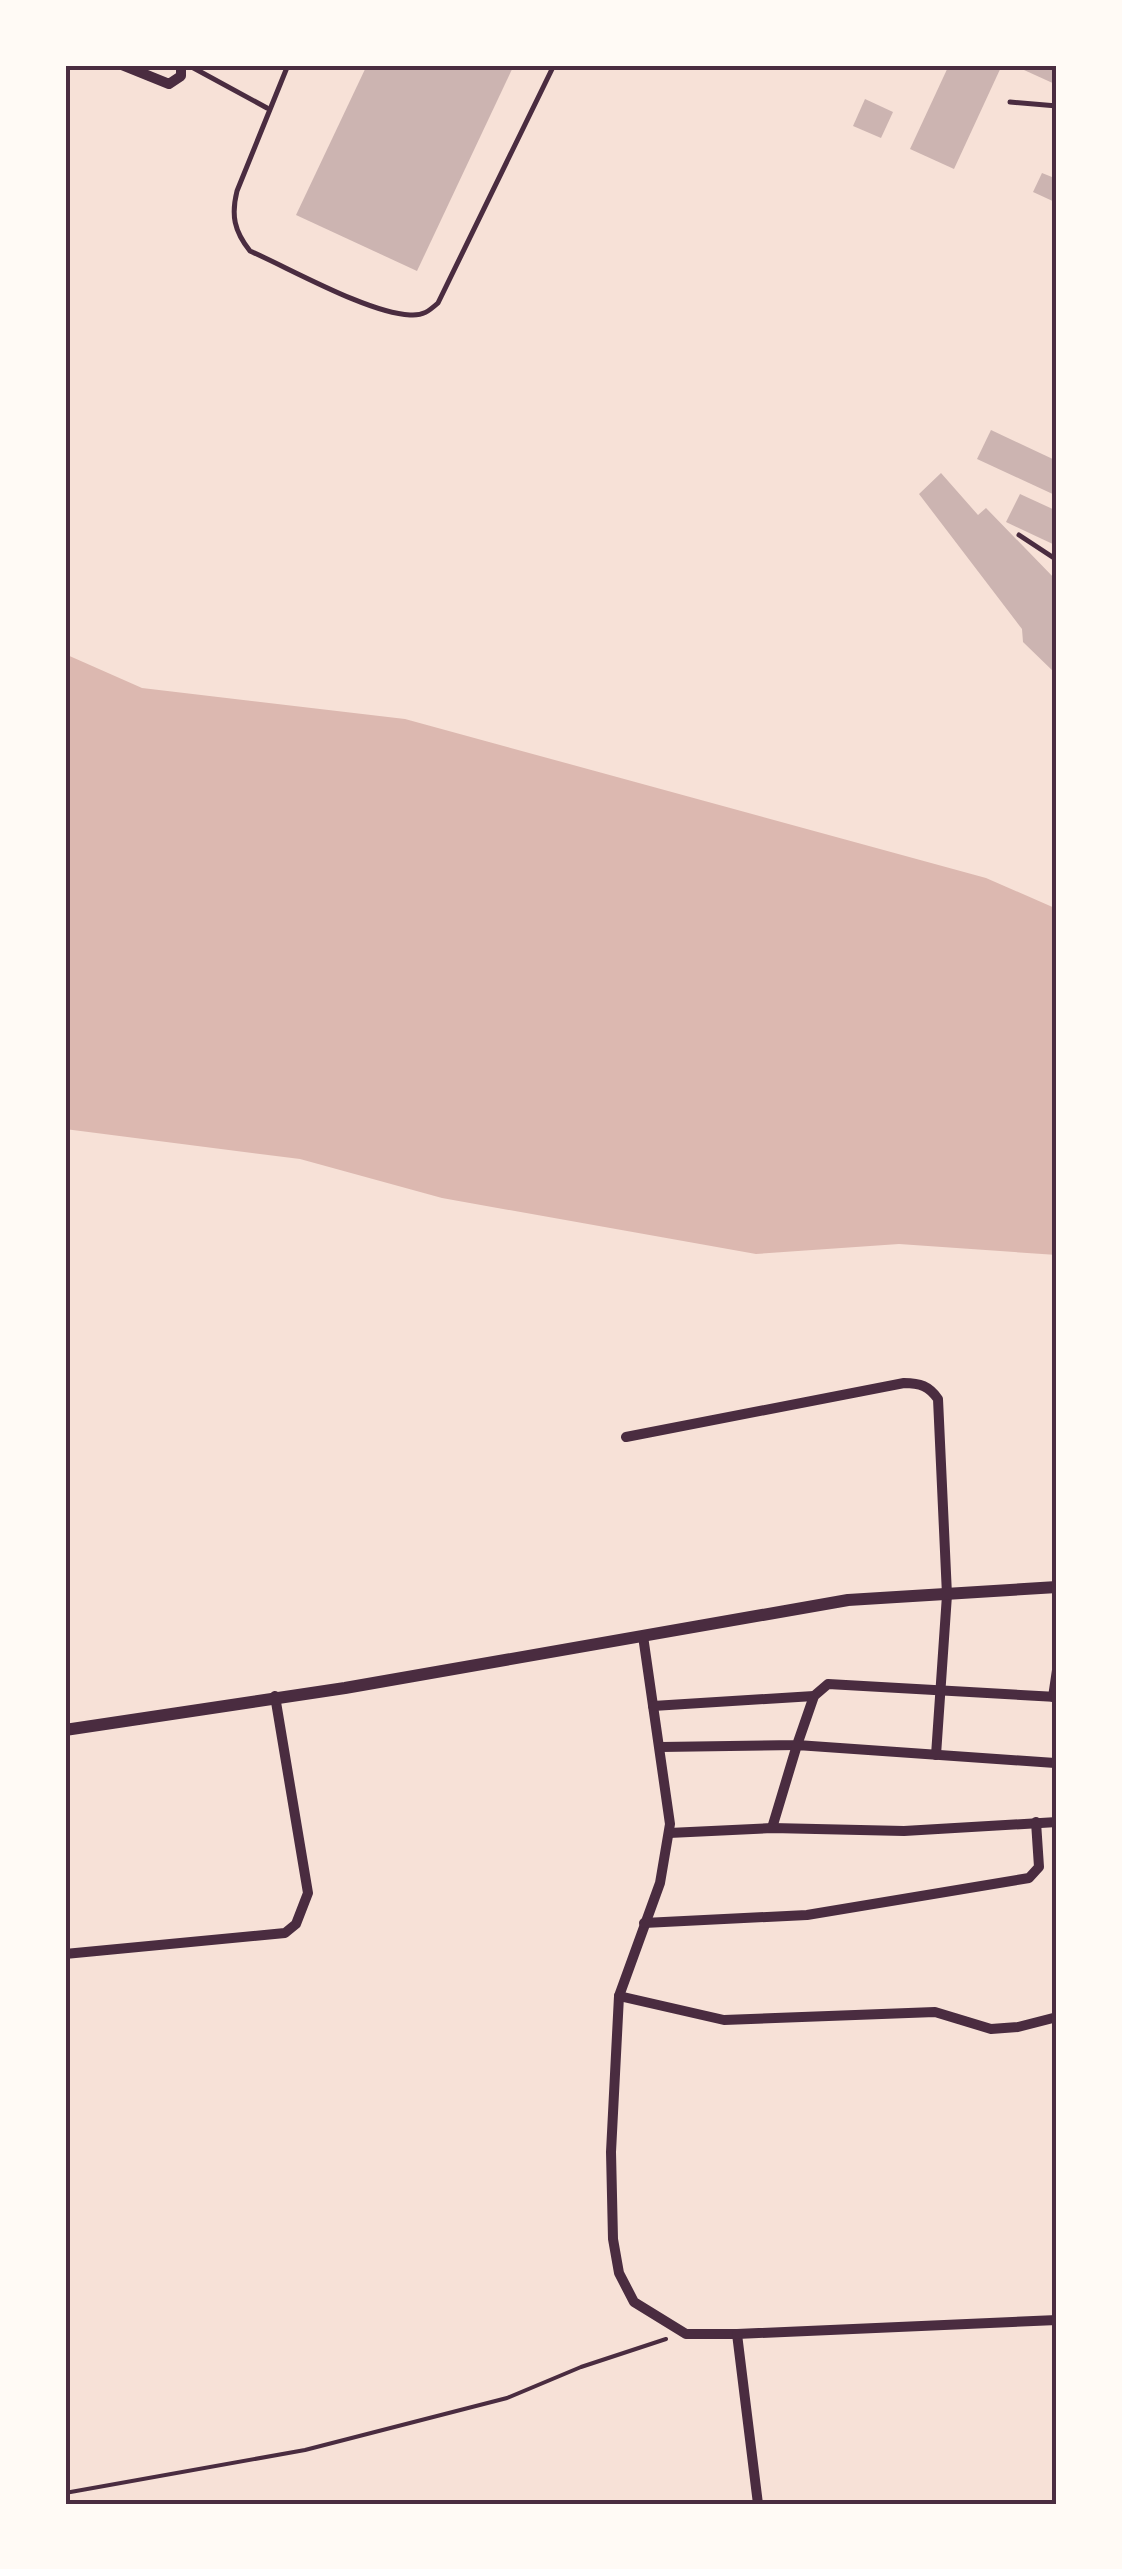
<svg xmlns="http://www.w3.org/2000/svg" width="1122" height="2569" viewBox="0 0 1122 2569" font-family="'Open Sans',sans-serif">
  <rect width="100%" height="100%" fill="#f7e1d7"/>
  <polygon fill="#dcb8b0" points="65,654 142,688 405,719 986,878 1057,909 1057,1255 899,1244 756,1254 442,1198 300,1159 65,1129"/>
  <g fill="#ccb4b1">
    <polygon points="367,65 514,65 417,271 296,215"/>
    <polygon points="949,65 1002,65 954,169 910,149"/>
    <polygon points="1026,65 1057,65 1057,85 1024,70"/>
    <polygon points="865,99 893,112 881,138 853,126"/>
    <polygon points="1042,173 1057,179 1057,203 1033,192"/>
    <polygon points="991,430 1057,461 1057,496 977,459"/>
    <polygon points="941,473 978,515 986,508 1057,581 1057,675 1023,642 1022,629 919,494"/>
    <polygon points="1020,494 1057,511 1057,546 1006,522"/>
  </g>
  <g fill="none" stroke-linecap="round" stroke-linejoin="round">
    <polyline stroke="#4a2c40" stroke-width="4" points="65,2493 305,2450 507,2398 581,2367 666,2339"/>
    <g stroke="#4a2c40" stroke-width="5">
      <polyline points="188,65 267,108"/>
      <path d="M 288,65 L 237,191 C 231,215 234,231 250,251 C 291,269 368,313 410,315 C 423,316 429,311 438,303 L 554,65"/>
      <polyline points="1010,102 1057,106"/>
      <polyline points="1019,535 1057,560"/>
    </g>
    <g stroke="#4a2c40" stroke-width="10">
      <polyline points="122,65 169,84 181,76 181,65"/>
      <path d="M 626,1437 L 904,1383 C 920,1383 929,1386 938,1399 L 947,1595 L 936,1755"/>
      <polyline points="643,1636 670,1824 660,1883 619,1996 611,2152 613,2239 619,2273 634,2302 686,2334 737,2334 758,2504"/>
      <polyline points="1053,1697 1057,1670"/>
      <polyline points="653,1706 814,1696"/>
      <polyline points="661,1747 797,1745 814,1696 828,1684 1057,1697"/>
      <polyline points="772,1828 797,1745 1055,1763"/>
      <polyline points="669,1833 772,1828 904,1831 1057,1822"/>
      <polyline points="644,1923 807,1915 1029,1878 1039,1867 1036,1822"/>
      <polyline points="65,1954 285,1933 296,1924 308,1893 275,1696"/>
      <polyline points="619,1996 724,2020 935,2012 991,2029 1018,2027 1057,2017"/>
      <polyline points="737,2334 1057,2320"/>
    </g>
    <polyline stroke="#4a2c40" stroke-width="12" points="65,1730 345,1688 848,1600 1057,1587"/>
  </g>
  <rect width="1122" height="2569" fill="none" stroke="#fffaf5" stroke-width="135"/>
  <rect x="68" y="68" width="986" height="2434" fill="none" stroke="#4a2c40" stroke-width="4"/>
</svg>
